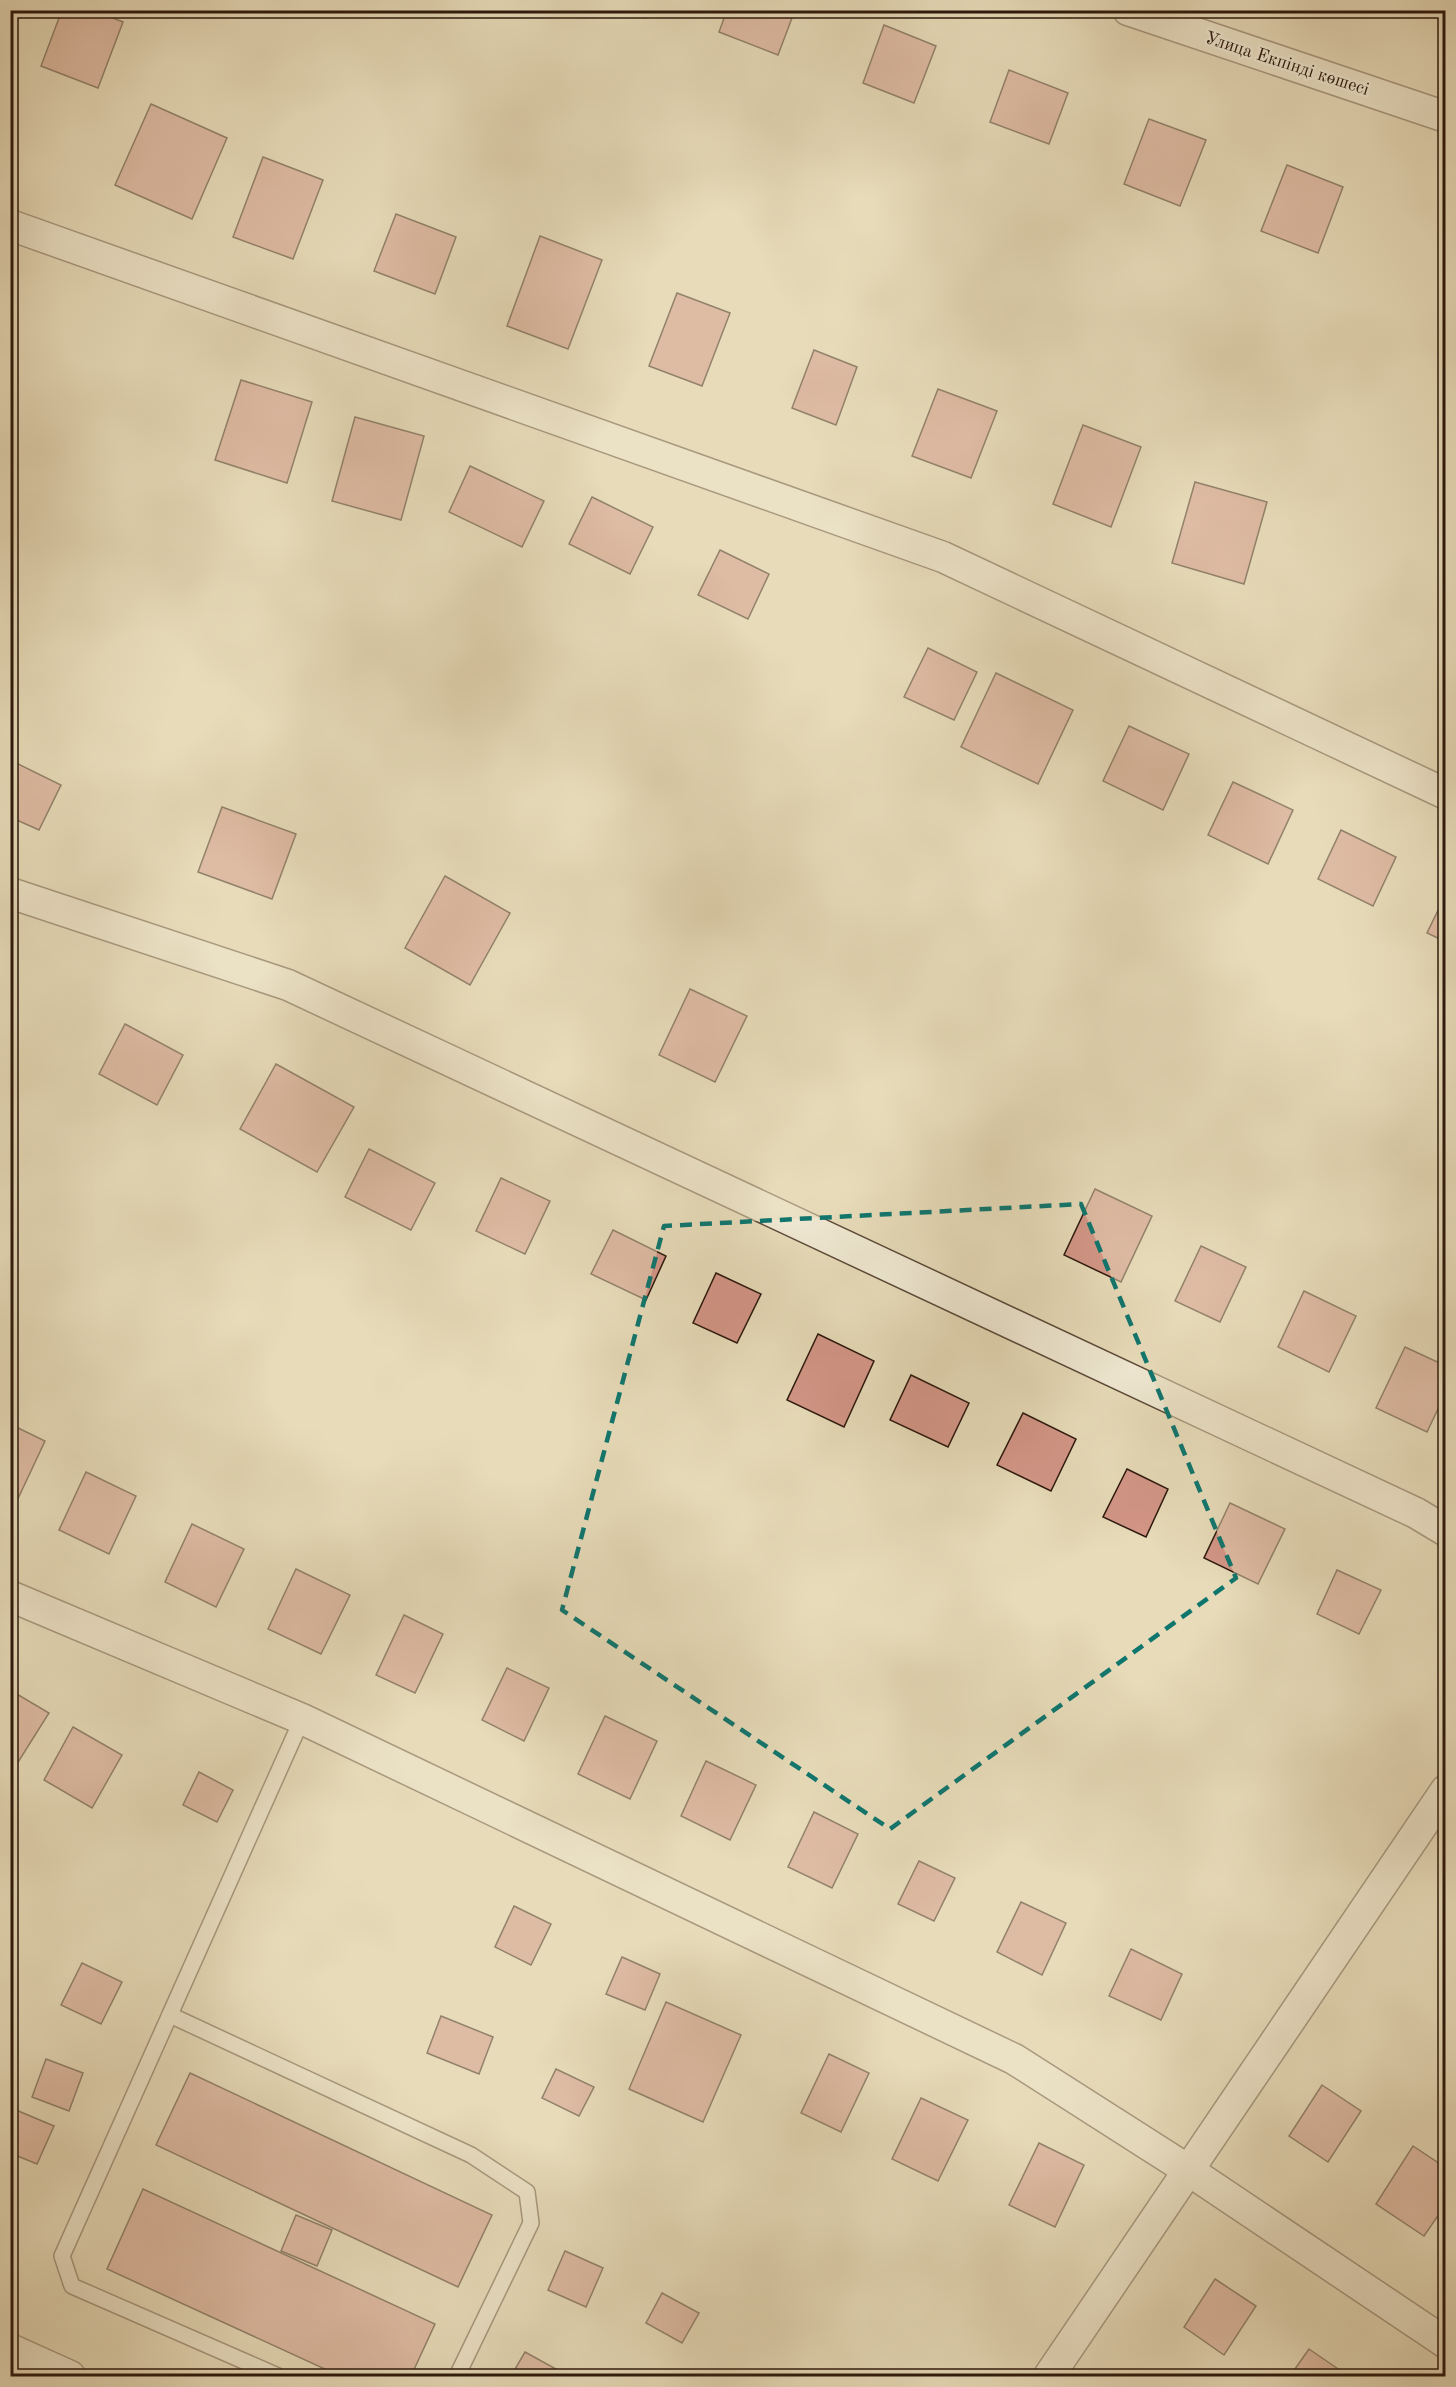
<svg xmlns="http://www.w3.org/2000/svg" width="1456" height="2387" viewBox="0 0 1456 2387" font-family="'Old Standard TT',serif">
  <rect width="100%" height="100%" fill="#e7dbb9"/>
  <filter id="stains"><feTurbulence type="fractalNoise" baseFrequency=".00333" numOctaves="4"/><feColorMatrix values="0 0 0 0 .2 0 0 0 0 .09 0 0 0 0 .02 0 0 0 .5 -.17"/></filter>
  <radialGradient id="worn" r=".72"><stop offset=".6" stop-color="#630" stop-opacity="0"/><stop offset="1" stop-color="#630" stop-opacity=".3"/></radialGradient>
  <g fill="#d39687" stroke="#2c180d" stroke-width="1.5">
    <polygon points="62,10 93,10 123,22 98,88 41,66"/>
    <polygon points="627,10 648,10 645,18"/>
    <polygon points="727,10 795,10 778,55 719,32"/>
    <polygon points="884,25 936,46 914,103 863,83"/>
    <polygon points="1009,70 1068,93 1049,144 990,122"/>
    <polygon points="151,104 227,138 192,219 115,185"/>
    <polygon points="1149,119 1206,140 1180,206 1124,184"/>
    <polygon points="263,157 323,180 293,259 233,237"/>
    <polygon points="1287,165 1343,187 1318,253 1261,231"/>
    <polygon points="396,214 456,237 435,294 374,271"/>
    <polygon points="540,236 602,260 568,349 507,326"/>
    <polygon points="677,293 730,313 702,386 649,366"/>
    <polygon points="814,350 857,367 836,425 792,408"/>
    <polygon points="241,380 312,402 287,483 215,460"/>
    <polygon points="938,389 997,411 971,478 912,456"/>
    <polygon points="355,417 424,436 401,520 332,501"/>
    <polygon points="1083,425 1141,447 1111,527 1053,504"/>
    <polygon points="470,466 544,501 522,547 449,512"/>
    <polygon points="1195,482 1267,502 1244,584 1172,563"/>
    <polygon points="592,497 653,527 630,574 569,544"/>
    <polygon points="720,550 769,574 748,619 698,595"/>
    <polygon points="928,648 977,672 954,720 904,697"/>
    <polygon points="996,673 1073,710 1038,784 961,747"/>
    <polygon points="1129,726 1189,754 1163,810 1103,781"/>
    <polygon points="10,760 61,785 39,830 10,817"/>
    <polygon points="1233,782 1293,810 1268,864 1208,835"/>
    <polygon points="222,807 296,834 272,899 198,872"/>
    <polygon points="1341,830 1396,857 1373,906 1318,879"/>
    <polygon points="445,876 510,913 470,985 405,948"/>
    <polygon points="1446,894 1446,942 1427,933"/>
    <polygon points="690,989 747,1016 715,1082 659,1055"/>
    <polygon points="125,1024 183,1055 157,1105 99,1074"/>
    <polygon points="276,1064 354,1107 317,1172 240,1129"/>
    <polygon points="369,1149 435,1183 411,1230 345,1197"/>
    <polygon points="501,1178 550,1201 525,1254 476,1231"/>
    <polygon points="1095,1189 1152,1216 1121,1282 1064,1255"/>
    <polygon points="613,1230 666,1256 646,1300 591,1274"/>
    <polygon points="1201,1246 1246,1267 1220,1322 1175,1301"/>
    <polygon points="716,1273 761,1294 737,1343 693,1323"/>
    <polygon points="1304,1291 1356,1316 1329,1372 1278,1347"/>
    <polygon points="818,1334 874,1361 844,1427 787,1400"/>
    <polygon points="1405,1347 1446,1366 1446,1392 1427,1432 1376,1408"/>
    <polygon points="911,1375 969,1403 948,1447 890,1420"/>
    <polygon points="1023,1413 1076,1439 1051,1491 997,1465"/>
    <polygon points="10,1424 45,1441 14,1507 10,1505"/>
    <polygon points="1127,1469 1168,1489 1146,1537 1103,1517"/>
    <polygon points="86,1472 136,1496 109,1554 59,1530"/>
    <polygon points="1230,1503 1285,1529 1258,1584 1204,1558"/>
    <polygon points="192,1524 244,1549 216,1607 165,1582"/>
    <polygon points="296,1569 350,1595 321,1654 268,1629"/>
    <polygon points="1337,1570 1381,1590 1359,1634 1317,1614"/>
    <polygon points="404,1615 443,1634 415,1693 376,1675"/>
    <polygon points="507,1668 549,1688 524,1741 482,1720"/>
    <polygon points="10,1690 49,1713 10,1775"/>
    <polygon points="605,1716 657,1741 630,1799 578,1774"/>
    <polygon points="73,1727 122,1755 92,1808 44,1780"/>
    <polygon points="706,1761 756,1785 730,1840 681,1816"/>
    <polygon points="199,1772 233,1790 217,1822 183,1805"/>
    <polygon points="814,1812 858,1834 832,1888 788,1867"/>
    <polygon points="919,1861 955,1878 934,1921 898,1904"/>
    <polygon points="1021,1902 1066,1923 1042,1975 997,1952"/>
    <polygon points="514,1906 551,1924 531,1965 495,1947"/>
    <polygon points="1131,1949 1182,1974 1161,2020 1109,1996"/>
    <polygon points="622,1957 660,1974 645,2010 606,1994"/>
    <polygon points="82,1963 122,1982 101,2024 61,2005"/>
    <polygon points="666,2002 741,2035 703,2122 629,2089"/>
    <polygon points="441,2016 493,2037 479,2074 427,2053"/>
    <polygon points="829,2054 869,2073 841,2132 801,2113"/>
    <polygon points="46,2059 83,2073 69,2111 32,2097"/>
    <polygon points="556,2069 594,2087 579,2116 542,2098"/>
    <polygon points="190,2073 492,2215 458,2287 156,2145"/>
    <polygon points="1322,2085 1361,2111 1328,2162 1289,2136"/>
    <polygon points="921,2098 968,2120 938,2181 892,2159"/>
    <polygon points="16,2110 54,2126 37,2164 10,2153 10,2122"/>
    <polygon points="1039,2143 1084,2165 1055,2227 1009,2205"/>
    <polygon points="1413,2146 1446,2168 1446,2204 1424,2236 1376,2204"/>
    <polygon points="143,2189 435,2324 411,2376 340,2376 107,2269"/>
    <polygon points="296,2215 332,2230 317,2266 281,2251"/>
    <polygon points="565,2251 603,2268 586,2307 548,2290"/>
    <polygon points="1215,2279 1256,2306 1224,2355 1184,2327"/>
    <polygon points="662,2293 699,2313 682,2343 646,2323"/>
    <polygon points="1309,2349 1347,2375 1346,2376 1290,2376"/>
    <polygon points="525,2352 556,2369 552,2376 511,2376"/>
  </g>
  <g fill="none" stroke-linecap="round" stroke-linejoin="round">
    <g stroke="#5b4938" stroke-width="18">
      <g id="service">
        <polyline points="170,2015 471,2155 527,2192 531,2223 457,2376"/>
        <polyline points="278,2376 72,2286 62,2256 302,1719"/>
      </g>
    </g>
    <g stroke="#5b4938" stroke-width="33">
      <g id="minor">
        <polyline points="1128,10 1446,117"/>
        <polyline points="10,225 943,557 1446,794"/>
        <polyline points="10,893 288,985 1416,1513 1446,1531"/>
        <polyline points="10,1596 302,1719 1014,2059 1188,2170 1446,2343"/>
        <polyline points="10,2349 70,2376"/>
        <polyline points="1049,2376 1446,1790"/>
      </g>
    </g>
    <use href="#service" stroke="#efe8d2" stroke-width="15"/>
    <use href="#minor" stroke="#efe8d2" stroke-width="30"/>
  </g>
  <path d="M0 0H1456V2387H0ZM 1081,1204 L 1236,1578 L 890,1829 L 562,1610 L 664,1226 Z" fill="#e7dbb9" fill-opacity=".55" fill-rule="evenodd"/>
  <path fill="none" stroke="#0f766e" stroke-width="4.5" stroke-dasharray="12 8" stroke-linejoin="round" d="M 1081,1204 L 1236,1578 L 890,1829 L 562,1610 L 664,1226 Z"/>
  <g text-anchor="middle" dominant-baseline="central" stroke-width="5" stroke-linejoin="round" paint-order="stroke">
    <g font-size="18" fill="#2c180d" stroke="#efe8d2">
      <text transform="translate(1287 64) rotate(18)">Улица Екпінді көшесі</text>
    </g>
  </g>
  <rect width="1456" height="2387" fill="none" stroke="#e7dbb9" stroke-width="36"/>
  <rect x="12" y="12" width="1432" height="2363" fill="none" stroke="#2c180d" stroke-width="3"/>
  <rect x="18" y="18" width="1420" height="2351" fill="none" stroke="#2c180d" stroke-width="1.5"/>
  <rect width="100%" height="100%" filter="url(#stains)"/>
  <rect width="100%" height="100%" fill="url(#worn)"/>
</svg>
